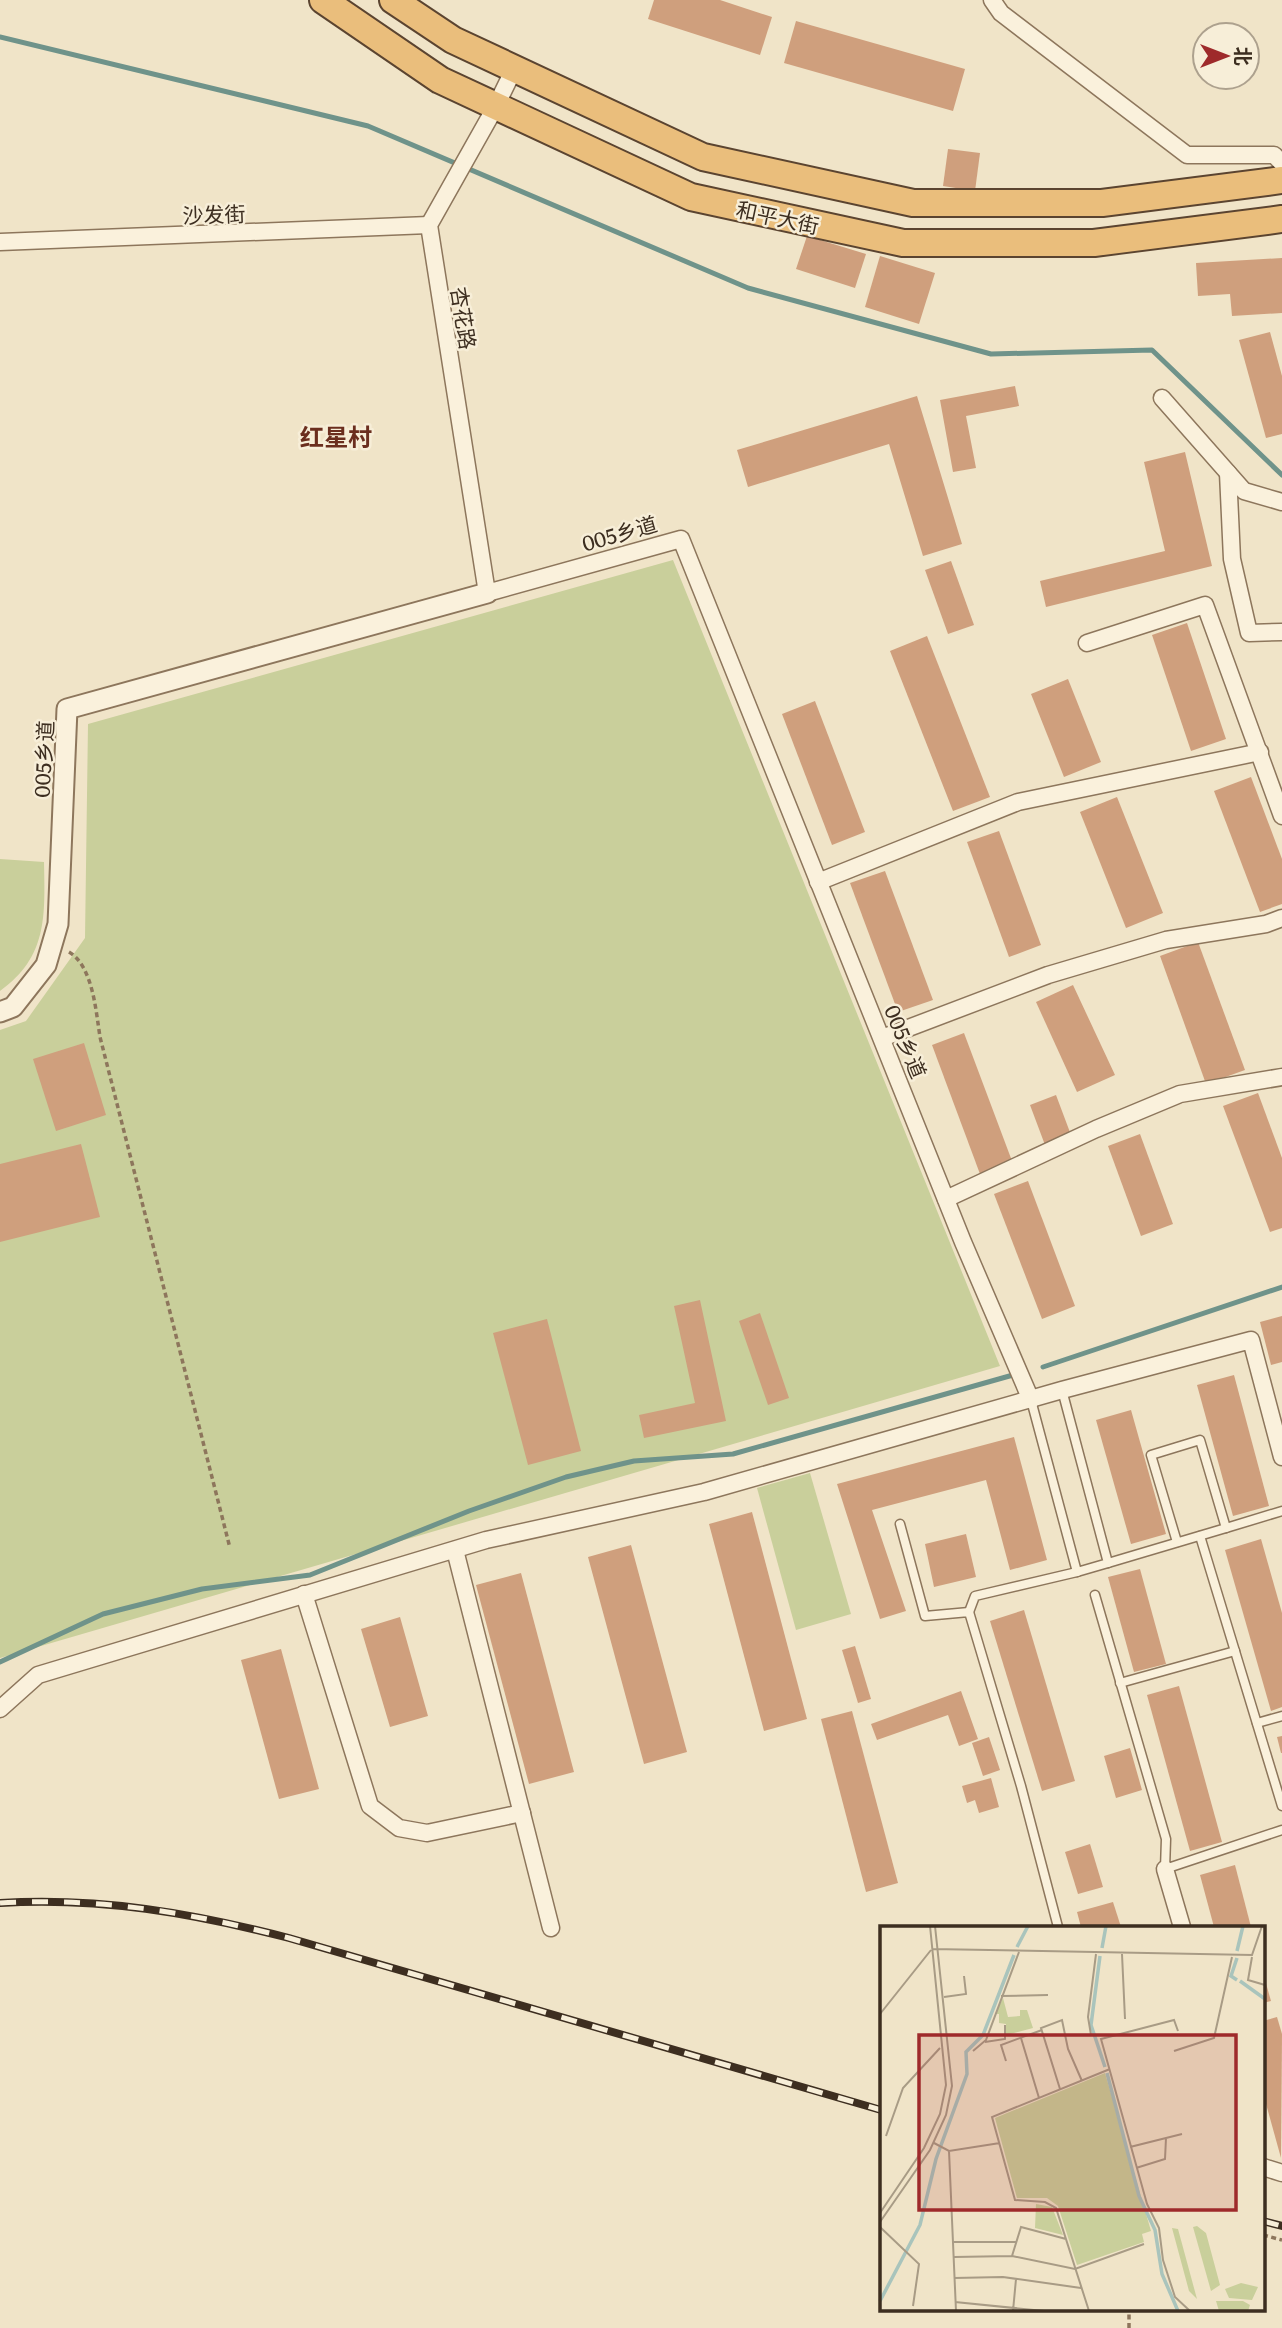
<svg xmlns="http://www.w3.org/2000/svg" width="1282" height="2328" viewBox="0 0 1282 2328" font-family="Literata,'Noto Sans SC',serif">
  <rect width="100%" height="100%" fill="#f0e4c8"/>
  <g fill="#c9cf9b">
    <polygon points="673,560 1000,1366 0,1658 0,1030 26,1021 85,938 88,724"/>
    <path d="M 0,859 L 44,862 C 45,915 48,957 0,991 Z"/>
    <polygon points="810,1473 851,1614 796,1630 757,1488"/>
  </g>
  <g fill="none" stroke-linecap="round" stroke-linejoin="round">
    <g stroke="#6f938a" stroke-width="5">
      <polyline points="0,37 368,126 748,288 991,354 1152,350 1282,475"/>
      <polyline points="1043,1367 1282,1287"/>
      <polyline points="0,1662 103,1614 202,1589 310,1575 469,1511 566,1477 634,1461 733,1454 1013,1375"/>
    </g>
  </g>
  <g fill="#cf9f7d">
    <polygon points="654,0 720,0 772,17 760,55 648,19"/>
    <polygon points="796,21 965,69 953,111 784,63"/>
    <polygon points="948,149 980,153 975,191 943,186"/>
    <polygon points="807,236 866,254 855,288 796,269"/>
    <polygon points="880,256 935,273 919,324 865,307"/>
    <polygon points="1282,258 1282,313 1232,316 1230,294 1198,296 1196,263"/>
    <polygon points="1270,332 1282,376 1282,434 1266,438 1239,340"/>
    <polygon points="1015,386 1019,406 966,416 976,468 953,472 940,400"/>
    <polygon points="917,396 962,544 923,556 889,444 748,487 737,450"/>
    <polygon points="1185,452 1212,566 1046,607 1040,581 1165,551 1144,462"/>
    <polygon points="951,561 974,625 948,634 925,570"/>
    <polygon points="1187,623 1226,739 1191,751 1152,635"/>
    <polygon points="927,636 990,797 953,811 890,651"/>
    <polygon points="1068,679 1101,762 1064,777 1031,694"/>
    <polygon points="815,701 865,832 832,845 782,714"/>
    <polygon points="1251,777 1282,859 1282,904 1260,912 1214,791"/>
    <polygon points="1117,797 1163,913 1126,928 1080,812"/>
    <polygon points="999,831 1041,945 1009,957 967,842"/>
    <polygon points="885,871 933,1000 898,1012 850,883"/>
    <polygon points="1198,942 1245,1070 1206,1084 1160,956"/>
    <polygon points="1073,985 1115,1075 1077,1092 1036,1002"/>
    <polygon points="964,1033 1012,1161 980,1174 932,1045"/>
    <polygon points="84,1043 106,1115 56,1131 33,1059"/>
    <polygon points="1258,1093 1282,1158 1282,1228 1270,1232 1223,1106"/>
    <polygon points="1056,1095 1071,1135 1045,1145 1030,1105"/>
    <polygon points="1140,1134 1173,1224 1141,1236 1108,1146"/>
    <polygon points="81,1144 100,1217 0,1242 0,1164"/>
    <polygon points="1028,1181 1075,1306 1042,1319 994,1194"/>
    <polygon points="700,1300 726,1421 644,1438 639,1415 695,1403 674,1306"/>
    <polygon points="760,1313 789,1398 768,1405 739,1321"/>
    <polygon points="1282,1316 1282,1362 1271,1365 1260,1322"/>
    <polygon points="547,1319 581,1451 528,1465 493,1333"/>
    <polygon points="1234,1375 1269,1506 1233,1516 1197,1385"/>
    <polygon points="1131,1410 1166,1534 1131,1544 1096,1420"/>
    <polygon points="1014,1437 1047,1560 1010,1570 986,1480 872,1510 906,1611 880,1619 837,1484"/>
    <polygon points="752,1512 807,1719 764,1731 709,1524"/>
    <polygon points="966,1534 976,1577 934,1587 925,1544"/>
    <polygon points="1261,1539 1282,1613 1282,1707 1271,1711 1225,1550"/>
    <polygon points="631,1545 687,1752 644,1764 588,1557"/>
    <polygon points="1140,1569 1166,1664 1134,1672 1108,1577"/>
    <polygon points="521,1573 574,1772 529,1784 476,1585"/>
    <polygon points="1024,1610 1075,1781 1042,1791 990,1621"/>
    <polygon points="400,1617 428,1716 390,1727 361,1629"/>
    <polygon points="855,1646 871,1699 858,1703 842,1650"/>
    <polygon points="281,1649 319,1789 279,1799 241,1660"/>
    <polygon points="1179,1686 1222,1842 1190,1851 1147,1695"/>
    <polygon points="961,1691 978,1739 959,1746 948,1715 877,1740 871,1724"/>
    <polygon points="852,1711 898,1883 866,1892 821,1719"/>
    <polygon points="1282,1736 1282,1753 1281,1753 1277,1737"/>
    <polygon points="989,1737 1000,1770 983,1776 972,1743"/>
    <polygon points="1130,1748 1142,1790 1116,1798 1104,1756"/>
    <polygon points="991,1778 999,1807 979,1813 975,1800 967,1803 962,1786"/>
    <polygon points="1090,1844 1103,1887 1078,1894 1065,1852"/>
    <polygon points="1235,1865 1251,1927 1214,1927 1200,1875"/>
    <polygon points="1113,1902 1121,1927 1081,1927 1077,1912"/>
    <polygon points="1263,1973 1271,2001 1263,2003"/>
    <polygon points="1277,2017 1282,2034 1281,2158 1263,2093 1263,2021"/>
  </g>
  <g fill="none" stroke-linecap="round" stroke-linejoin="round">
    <g stroke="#8d765c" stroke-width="11">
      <g id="service">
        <polyline points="1031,1400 1077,1572 1108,1563 1062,1390"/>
        <polyline points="900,1524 925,1616 969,1612 1021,1786 1058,1927"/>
        <polyline points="1200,1536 1282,1806"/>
        <polyline points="1177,1542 1151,1455 1200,1440 1226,1528 1282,1511"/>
        <polyline points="1108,1563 1226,1528"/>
        <polyline points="1095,1595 1166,1839 1165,1869 1282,1830"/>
        <polyline points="969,1612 975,1596 1077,1572"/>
        <polyline points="1120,1683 1235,1651"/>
        <polyline points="1257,1723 1282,1716"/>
      </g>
    </g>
    <g stroke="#8d765c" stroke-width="19">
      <g id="minor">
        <polyline points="992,0 1001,13 1187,155 1274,155 1282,163"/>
        <polyline points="514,69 496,106 429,225 487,593 681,539 963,1242 1031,1400"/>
        <polyline points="0,242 429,225"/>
        <polyline points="1162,398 1244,491 1282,502"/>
        <polyline points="1228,473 1232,559 1249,633 1282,632"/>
        <polyline points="1087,643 1205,605 1282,816"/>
        <polyline points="818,882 1018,802 1260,752"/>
        <polyline points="882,1038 1048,975 1166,940 1266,924 1282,918"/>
        <polyline points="946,1199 1096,1129 1180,1094 1282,1077"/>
        <polyline points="455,1550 551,1928"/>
        <polyline points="304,1594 370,1806 399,1828 427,1833 522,1813"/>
        <polyline points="0,1709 38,1675 486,1540 704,1492 1062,1390 1251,1340 1282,1457"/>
        <polyline points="1165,1869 1182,1927"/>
        <polyline points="1263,2167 1282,2173"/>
      </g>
    </g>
    <g stroke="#8d765c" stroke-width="23">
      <polyline id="tertiary" points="0,1012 13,1007 46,965 58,924 67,709 487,593"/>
    </g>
    <g stroke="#5b4430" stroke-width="30">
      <g id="trunk">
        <polyline points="323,0 440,80 691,197 903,243 1094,243 1282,219"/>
        <polyline points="393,0 453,40 703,157 913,203 1102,203 1282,180"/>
      </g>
    </g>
    <g stroke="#8d765c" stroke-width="3.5" stroke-dasharray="5 3.5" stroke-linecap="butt">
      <path d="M 69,952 C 93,966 96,1012 100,1037 L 230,1548"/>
      <polyline points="1263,2235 1282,2240"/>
      <polyline points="1129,2328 1129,2309"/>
    </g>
    <use href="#service" stroke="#faf1dc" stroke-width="8"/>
    <use href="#minor" stroke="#faf1dc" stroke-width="16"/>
    <use href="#tertiary" stroke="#faf1dc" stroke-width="19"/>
    <use href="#trunk" stroke="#eabe7c" stroke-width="26"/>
    <g stroke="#3d2e20" stroke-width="8">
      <g id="rail">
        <path d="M 0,1903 C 100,1897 192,1913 289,1938 L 881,2110"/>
        <polyline points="1263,2221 1282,2226"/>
      </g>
    </g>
    <use href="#rail" stroke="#f7eed8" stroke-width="5" stroke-dasharray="16" stroke-linecap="butt"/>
  </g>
  <g text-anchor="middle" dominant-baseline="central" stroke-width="5" stroke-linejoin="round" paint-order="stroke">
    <g font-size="21" fill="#3d2e20" stroke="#f7eed8">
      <text transform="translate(214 213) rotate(-2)">沙发街</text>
      <text transform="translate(778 216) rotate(12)">和平大街</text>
      <text transform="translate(465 318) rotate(81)">杏花路</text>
      <text transform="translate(619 532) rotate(-16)">005乡道</text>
      <text transform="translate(42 759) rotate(-87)">005乡道</text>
      <text transform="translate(907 1041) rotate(68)">005乡道</text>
    </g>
    <g font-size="24" font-weight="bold" fill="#6b2e1e" stroke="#f7eed8">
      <text x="336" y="435">红星村</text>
    </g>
  </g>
  <g transform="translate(880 1926)">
    <rect width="385" height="385" fill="#f0e4c8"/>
    <path d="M 123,72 L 128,91 L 140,90 L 140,84 L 147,84 L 153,102 L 126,109 L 126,98 L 119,97 L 119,88 L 115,88 ZM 225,147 L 271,305 L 262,308 L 264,316 L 197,339 L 178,280 L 167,272 L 137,272 L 115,192 ZM 156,278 L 172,281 L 183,309 L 155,302 ZM 317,300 L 326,307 L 340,359 L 331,365 L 313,301 ZM 292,302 L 298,303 L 317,373 L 309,365 ZM 361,357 L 378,361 L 372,374 L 349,372 L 345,363 ZM 336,375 L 363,375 L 370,379 L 368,385 L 339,385 Z" fill="#c9cf9b"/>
    <path fill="none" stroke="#a9c4bc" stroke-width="3.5" d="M 137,21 L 148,0M 222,22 L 226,0M 357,25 L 363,0M 220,30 L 211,99 L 225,141M 357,54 L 351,50 L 357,32M 360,55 L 385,73M 227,147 L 259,270 L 275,304 L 282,348 L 298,385M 0,375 L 40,299 L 56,233 L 87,148 L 86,126 L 103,109 L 134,29"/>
    <path fill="none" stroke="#a89b85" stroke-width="2" d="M 52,23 L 372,29 L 382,0M 242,28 L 245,93M 372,31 L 368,54 L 385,59M 121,70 L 168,69M 64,71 L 86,68 L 84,50M 0,88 L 51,24M 298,105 L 294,94 L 221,113 L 267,278 L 279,302 L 283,334 L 295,371 L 310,385M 211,109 L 208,91 L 216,28M 141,112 L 159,172M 105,116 L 125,113 L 125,99M 93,125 L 106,114 L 139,26M 294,125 L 334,112 L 352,31M 126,135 L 121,119 L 162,104M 180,163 L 161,102 L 182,94 L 188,123 L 202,155M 6,210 L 23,162 L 60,122M 54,217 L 69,225 L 120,217M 250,221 L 302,208M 69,225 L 76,385M 256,242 L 285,233 L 286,212M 0,287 L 44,222 L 60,188 L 66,159 L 50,0M 0,296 L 50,224 L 66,189 L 72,160 L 55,0M 0,301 L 39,338 L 33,380M 73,316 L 136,316M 132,330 L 141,301 L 186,313M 74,331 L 132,330 L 195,343 L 264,318M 74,352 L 123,351 L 201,362M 75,376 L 164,385M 133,385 L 136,353M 209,385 L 176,282 L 165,276 L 135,274 L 112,191 L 230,143"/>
    <path fill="#9e2a2b" fill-opacity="0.15" stroke="#9e2a2b" stroke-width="3.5" d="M 39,109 L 356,109 L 356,284 L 39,284 Z"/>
    <rect width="385" height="385" fill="none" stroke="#3d2e20" stroke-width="3.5"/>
  </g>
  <g transform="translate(1226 56) rotate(90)"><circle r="33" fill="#f7eed8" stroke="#ada18e" stroke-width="2"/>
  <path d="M0-5L12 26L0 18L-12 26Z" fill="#9e2a2b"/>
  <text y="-10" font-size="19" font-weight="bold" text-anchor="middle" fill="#3d2e20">北</text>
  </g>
</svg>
